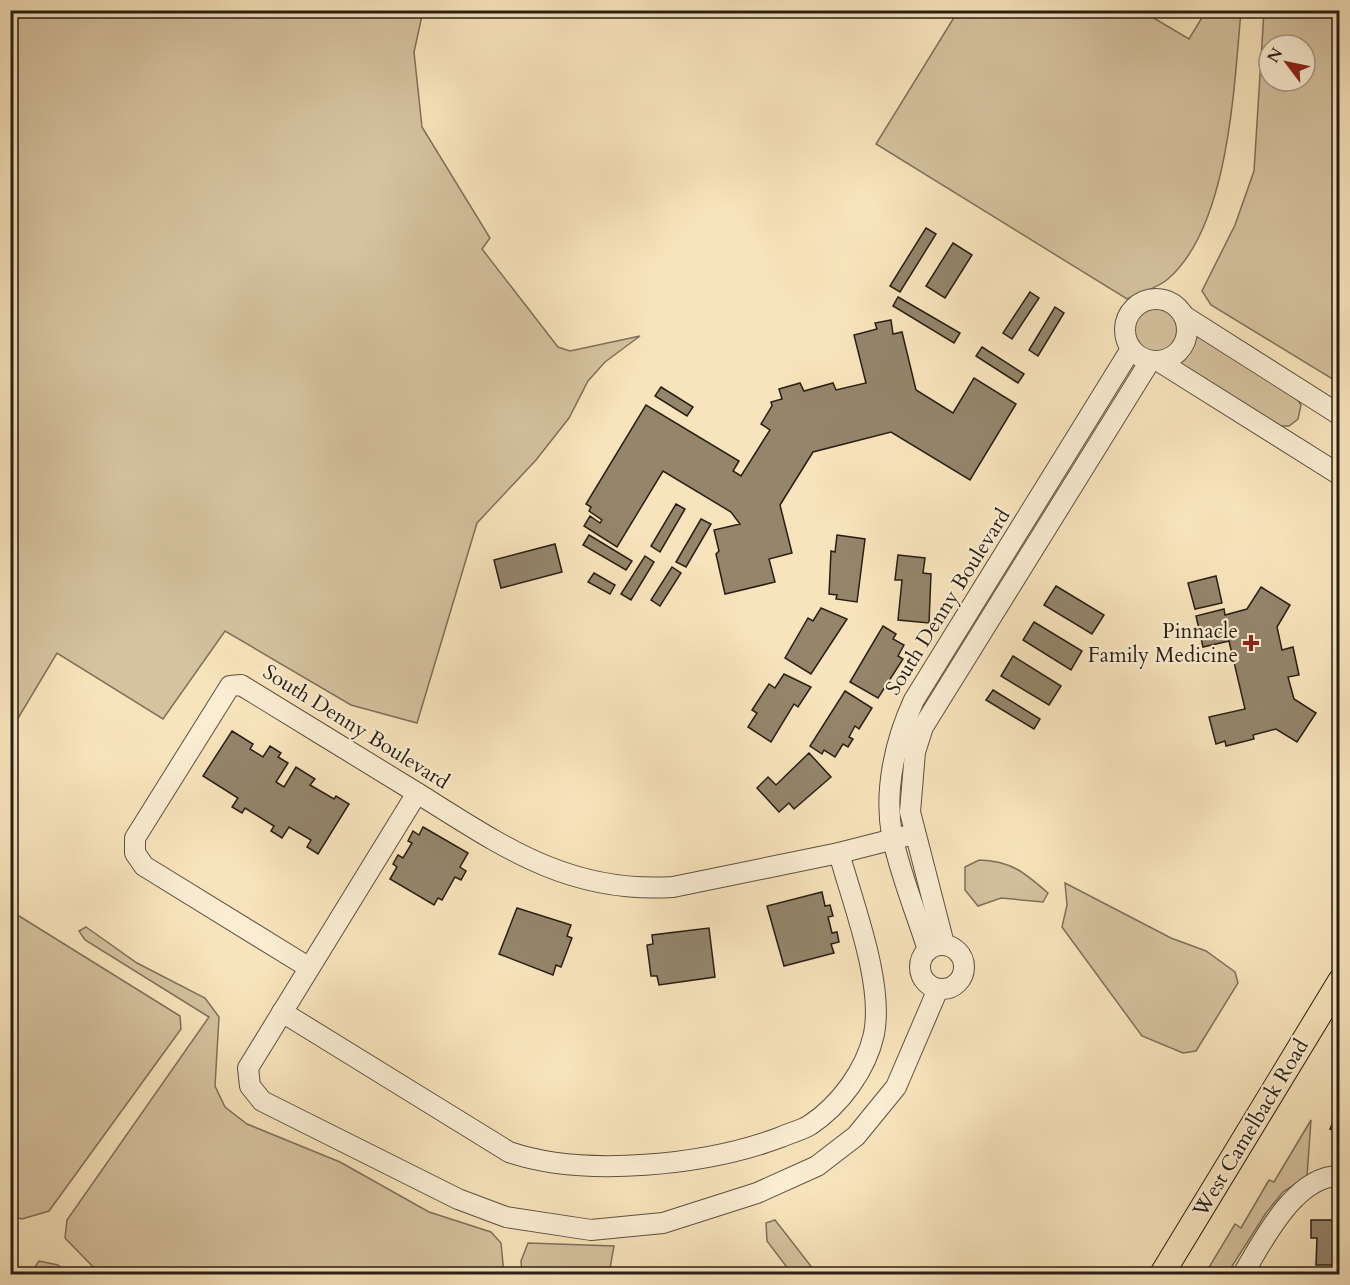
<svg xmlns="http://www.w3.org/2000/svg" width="1350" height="1285" viewBox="0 0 1350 1285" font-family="Cardo,serif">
  <rect width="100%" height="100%" fill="#f8e4bc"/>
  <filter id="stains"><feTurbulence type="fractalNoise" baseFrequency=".00333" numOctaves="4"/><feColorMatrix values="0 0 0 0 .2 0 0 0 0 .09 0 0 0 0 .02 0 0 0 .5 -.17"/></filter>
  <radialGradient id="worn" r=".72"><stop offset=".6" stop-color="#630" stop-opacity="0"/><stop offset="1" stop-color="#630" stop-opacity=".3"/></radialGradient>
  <g fill="#d5c29f" stroke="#7e705a" stroke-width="1.5" fill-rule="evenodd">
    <polygon points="11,10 423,11 414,52 422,127 490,238 482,249 558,347 570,351 640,336 605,362 588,381 569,418 536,460 477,523 417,723 351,705 225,631 163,719 57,653 11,730"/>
    <path d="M 958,11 L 1142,11 L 1189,39 L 1206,11 L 1241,11 C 1234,87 1229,226 1168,279 C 1158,288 1139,293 1127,299 L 876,144 Z"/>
    <path d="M 1264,11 L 1339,11 L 1339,383 L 1211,305 L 1202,291 L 1235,225 L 1254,171 ZM 1269,45 L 1305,45 L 1305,81 L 1269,81 Z"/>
    <circle cx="1155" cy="330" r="22"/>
    <path d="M 1199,336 L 1295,396 L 1301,405 L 1298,419 L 1289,426 L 1277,426 L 1177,362 C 1186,355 1190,341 1199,336 Z"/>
    <path d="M 979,860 C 1011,861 1024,872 1048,893 L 1043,902 L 1001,898 L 978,906 L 965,890 L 965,867 Z"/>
    <polygon points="1065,883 1171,938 1206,951 1235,972 1238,983 1196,1051 1183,1053 1142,1036 1062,927 1067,905"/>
    <polygon points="11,911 180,1016 181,1029 49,1211 22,1219 10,1216"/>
    <polygon points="86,927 137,963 205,998 219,1017 215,1086 225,1107 247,1124 340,1162 429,1212 491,1232 501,1243 504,1274 100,1274 65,1238 67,1220 209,1017 85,940 79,931"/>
    <polygon points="1311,1120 1307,1176 1283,1192 1266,1213 1227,1274 1205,1274 1235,1224 1241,1228 1269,1180 1274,1182"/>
    <polygon points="775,1220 817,1274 792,1274 767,1241 766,1223"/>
    <polygon points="528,1243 614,1246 609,1274 522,1274 521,1261"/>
    <polygon points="39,1261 58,1265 69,1274 30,1274"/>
  </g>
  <g fill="#94856b" stroke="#281e14" stroke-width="1.5">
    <polygon points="926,228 936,234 900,292 890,286"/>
    <polygon points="953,243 972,255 945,298 926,286"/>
    <polygon points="1030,292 1039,298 1012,339 1003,333"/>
    <polygon points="898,297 960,333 954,343 893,306"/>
    <polygon points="1055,307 1064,313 1038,356 1029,350"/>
    <polygon points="891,320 893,334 902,332 916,390 953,413 974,378 1016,404 970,480 891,432 813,452 780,505 792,553 769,559 775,582 725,594 716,554 719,551 714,530 740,524 731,512 663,471 617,547 584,526 590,516 600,523 602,520 589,511 591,507 586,504 646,405 739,461 733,471 741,476 770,430 761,424 772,406 771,402 782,399 779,389 800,383 804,391 833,383 836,390 866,383 854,335 877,329 875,323"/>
    <polygon points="982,347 1024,374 1018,383 976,356"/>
    <polygon points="661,387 693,407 687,416 655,396"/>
    <polygon points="676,504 685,509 660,552 651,546"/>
    <polygon points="701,519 711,524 686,567 676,562"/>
    <polygon points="589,535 632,561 626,570 583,545"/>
    <polygon points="837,535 865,539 857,602 836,599 837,595 829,594 831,551 835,552"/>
    <polygon points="555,544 562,572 501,588 494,560"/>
    <polygon points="898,555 925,558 923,573 931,574 929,623 898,620 902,580 895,580"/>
    <polygon points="645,556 654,562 631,600 621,594"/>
    <polygon points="672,567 681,573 660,606 651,600"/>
    <polygon points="594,573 615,585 610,594 588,582"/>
    <polygon points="1216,576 1222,603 1195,609 1188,583"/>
    <polygon points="1056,586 1104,615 1092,634 1044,605"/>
    <polygon points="1261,587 1290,605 1277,627 1282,650 1293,647 1299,675 1288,677 1294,699 1316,713 1297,742 1276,729 1253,735 1254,739 1226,746 1225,741 1216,744 1209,717 1245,709 1229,641 1203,647 1196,616 1224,609 1225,615 1247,609"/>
    <polygon points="821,608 847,619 811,674 785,658 808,618 813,621"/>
    <polygon points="1034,622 1082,651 1071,670 1023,640"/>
    <polygon points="883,626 896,634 893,639 904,645 898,656 903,659 878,698 850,682"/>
    <polygon points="1013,656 1061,686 1049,705 1001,676"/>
    <polygon points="784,674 811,687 798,707 794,704 771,742 748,727 757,713 752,710 769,684 775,688"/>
    <polygon points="993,690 1040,719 1034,729 986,700"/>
    <polygon points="845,691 872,708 859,729 855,726 849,737 853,739 848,747 843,744 835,757 824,750 822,754 810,746"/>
    <polygon points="232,731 253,744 250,749 263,757 270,746 281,753 278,757 288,763 276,782 284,787 296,767 315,779 310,785 334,799 336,796 349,804 318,854 307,847 311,840 289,827 282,838 271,831 274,826 245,808 242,813 232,807 238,798 203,776"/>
    <polygon points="809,753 831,777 794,809 789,803 779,812 757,788 768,777 776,785"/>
    <polygon points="423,827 468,853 460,867 466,871 461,880 455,877 442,900 438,898 434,905 390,879 397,867 393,864 398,855 403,858 412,843 408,841 413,831 419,835"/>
    <polygon points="822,892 825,906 830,905 833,916 828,917 832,933 837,932 839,942 831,944 834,953 784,966 767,906"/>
    <polygon points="517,908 571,925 567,936 572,938 561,967 556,965 553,975 499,954"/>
    <polygon points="709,928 715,977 659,985 657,976 651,976 647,945 653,944 652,935"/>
    <polygon points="1340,1106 1340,1133 1330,1129"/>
    <polygon points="1334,1207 1340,1207 1340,1265 1316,1265 1317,1238 1311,1238 1311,1220 1334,1220"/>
  </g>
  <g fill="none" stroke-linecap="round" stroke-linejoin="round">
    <g stroke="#5c503e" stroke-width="22">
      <g id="minor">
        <circle cx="1156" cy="330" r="31"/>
        <polyline points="1184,316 1340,415"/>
        <polyline points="1160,362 1340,475"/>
        <polyline points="417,793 248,1068 250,1086 262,1101 458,1199 506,1217 591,1230 663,1223 757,1193 817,1166 856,1136 896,1087 938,989"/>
        <polyline points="944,944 910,812 915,752 923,727 1150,361"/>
        <circle cx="942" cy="967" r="22"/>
        <path d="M 928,950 C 916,912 900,874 892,835 C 884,790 895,741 914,700 L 1131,349"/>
        <path d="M 308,967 L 144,866 L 135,853 L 135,838 L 230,686 L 241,685 C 297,719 353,754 409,788 C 497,842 564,894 673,887 L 839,853 L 914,834"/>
        <path d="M 282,1012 L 509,1152 C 584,1178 707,1165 781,1137 C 790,1133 802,1130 810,1125 C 840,1105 866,1070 874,1034 C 884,983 853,904 839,853"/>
        <path d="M 1243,1274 C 1263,1241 1295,1175 1340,1176"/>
      </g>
    </g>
    <g stroke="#281e14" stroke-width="26">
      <polyline id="major" points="1162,1274 1340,981"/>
    </g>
    <use href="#minor" stroke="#faedd3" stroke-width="20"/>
    <use href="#major" stroke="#f8e4bc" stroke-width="24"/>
  </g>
  <path fill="#8f2418" stroke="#faedd3" stroke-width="2" d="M1248 634h6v6h6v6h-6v6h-6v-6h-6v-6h6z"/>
  <g text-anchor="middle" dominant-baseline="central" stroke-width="4.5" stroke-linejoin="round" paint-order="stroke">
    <g font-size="21" fill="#281e14" stroke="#faedd3">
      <text transform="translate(948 602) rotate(-58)">South Denny Boulevard</text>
      <text transform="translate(356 727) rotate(32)">South Denny Boulevard</text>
      <text transform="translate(1251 1128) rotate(-59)">West Camelback Road</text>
    </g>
    <g font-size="21" fill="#281e14" stroke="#faedd3" text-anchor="end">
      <text x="1238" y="631">Pinnacle<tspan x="1238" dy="24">Family Medicine</tspan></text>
    </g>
  </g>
  <rect width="1350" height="1285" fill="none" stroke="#f8e4bc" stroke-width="36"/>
  <rect x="12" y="12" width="1326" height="1261" fill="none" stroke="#281e14" stroke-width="3"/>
  <rect x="18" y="18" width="1314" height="1249" fill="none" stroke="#281e14" stroke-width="1.5"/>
  <g transform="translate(1287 63) rotate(302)"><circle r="28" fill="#faedd3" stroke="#a69a87" stroke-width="1.5"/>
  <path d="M0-4.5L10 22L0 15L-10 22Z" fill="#8f2418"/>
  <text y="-9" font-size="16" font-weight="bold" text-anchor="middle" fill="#281e14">N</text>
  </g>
  <rect width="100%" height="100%" filter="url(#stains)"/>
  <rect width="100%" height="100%" fill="url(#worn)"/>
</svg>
